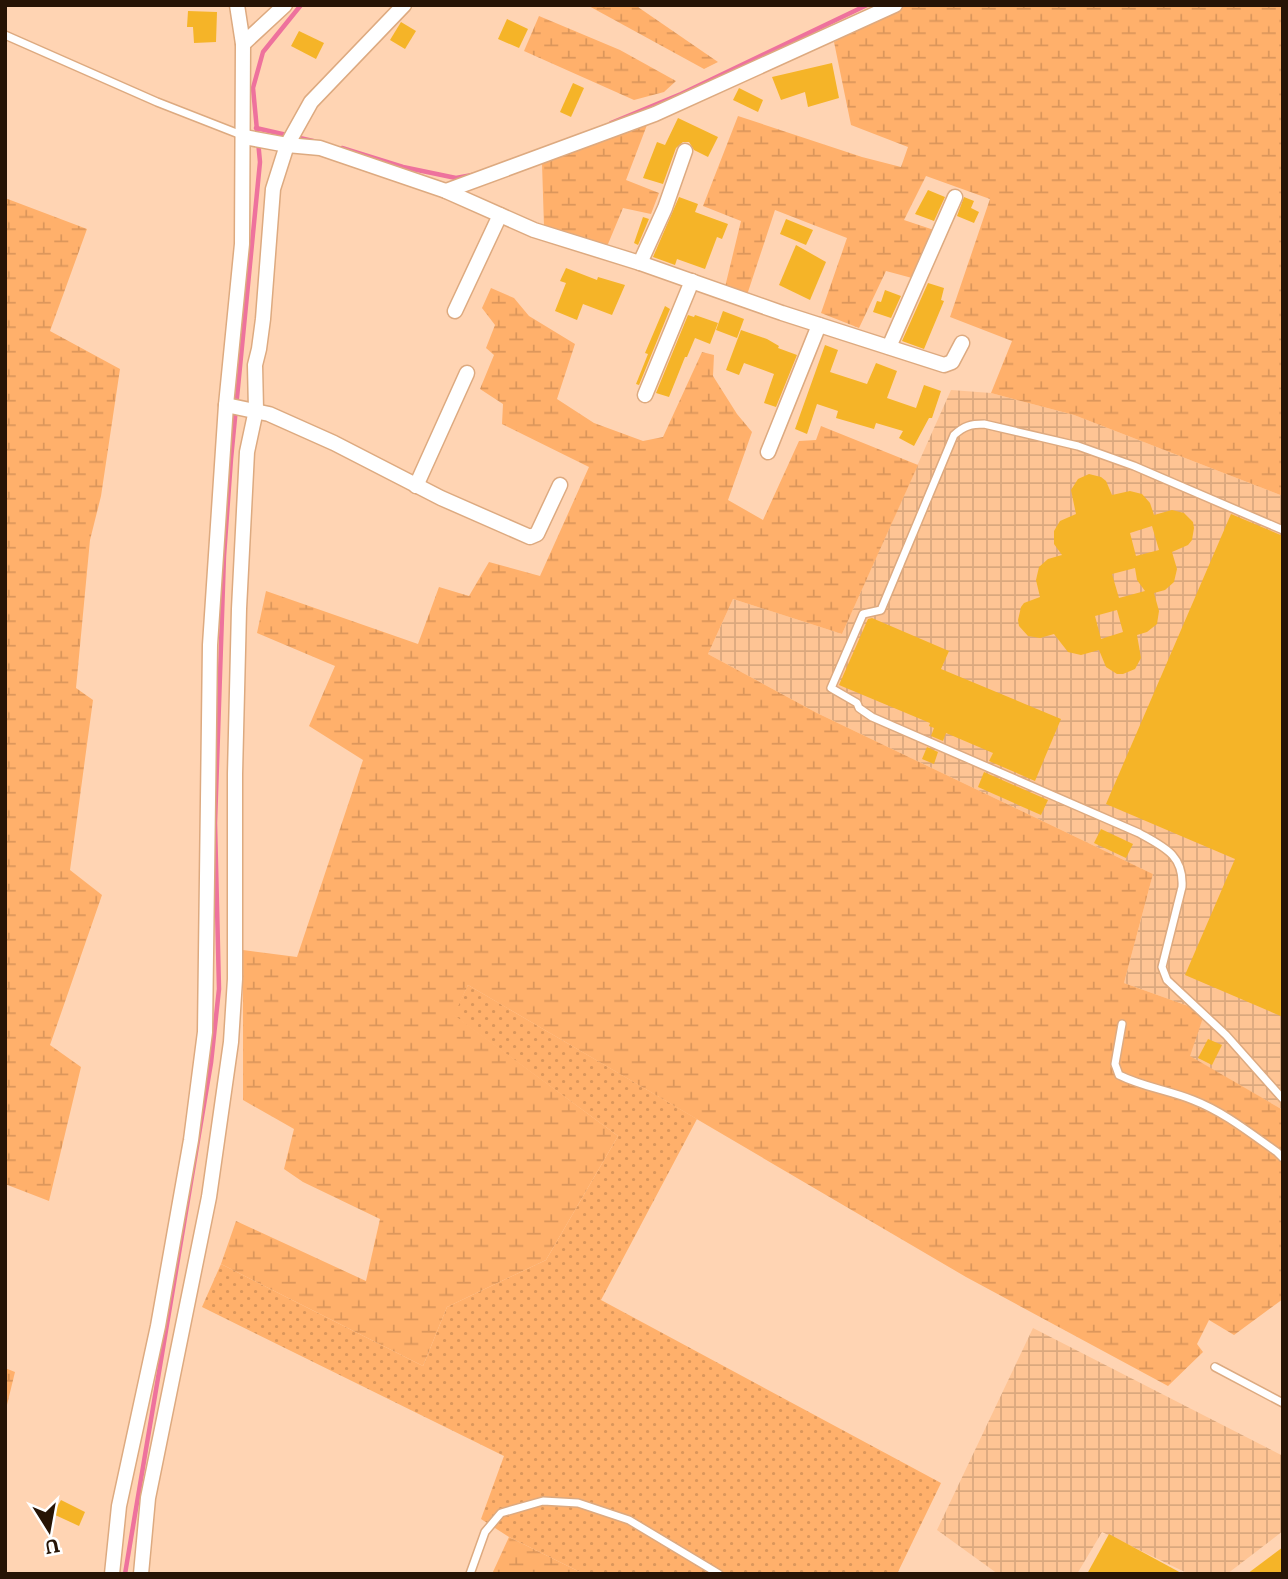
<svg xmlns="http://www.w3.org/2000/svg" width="1288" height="1579" viewBox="0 0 1288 1579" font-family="Literata,serif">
  <defs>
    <pattern id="industrial-grid" width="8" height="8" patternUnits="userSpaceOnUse" patternTransform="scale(1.75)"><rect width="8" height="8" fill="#fec494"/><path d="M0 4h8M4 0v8" fill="none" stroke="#daa87e"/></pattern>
    <pattern id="grass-dots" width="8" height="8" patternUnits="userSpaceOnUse" patternTransform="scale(1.75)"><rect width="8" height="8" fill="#ffb06b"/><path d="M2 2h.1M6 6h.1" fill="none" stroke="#db965b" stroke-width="1.8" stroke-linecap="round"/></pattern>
    <pattern id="wetland-marsh" width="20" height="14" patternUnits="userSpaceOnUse" patternTransform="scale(1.75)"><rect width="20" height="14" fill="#ffb06b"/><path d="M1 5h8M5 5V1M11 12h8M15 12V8" fill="none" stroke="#db965b"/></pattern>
  </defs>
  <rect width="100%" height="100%" fill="#ffd4b3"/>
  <g fill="url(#industrial-grid)">
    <polygon points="951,390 991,393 1074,415 1283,496 1283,1110 1189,1056 1205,1012 1124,983 1153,874 817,713 708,654 733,599 842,634"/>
    <polygon points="1033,1328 1283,1456 1283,1531 1227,1574 1189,1574 1102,1532 1077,1574 998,1574 937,1530"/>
  </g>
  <polygon fill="url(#grass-dots)" points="468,985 697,1119 601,1300 941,1483 897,1574 584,1574 509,1537 481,1519 504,1456 202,1307 221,1264 423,1366 447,1307 546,1260 618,1136 453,1015"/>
  <g fill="url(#wetland-marsh)">
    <polygon points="587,5 635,5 718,62 704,69"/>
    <polygon points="904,5 1283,5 1283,496 1074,415 991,393 1012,341 950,317 990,199 926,176 904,220 934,230 912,278 886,271 859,328 821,313 847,238 775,210 747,295 725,287 741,221 703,206 738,116 862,157 901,167 908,147 851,125 834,42"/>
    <polygon points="539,16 620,50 676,81 664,92 634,100 524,51"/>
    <polygon points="647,125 626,180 659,193 651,214 623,208 608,244 604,245 544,227 542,163"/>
    <polygon points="5,198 87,229 50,331 120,369 101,496 90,540 76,688 93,700 70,870 102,895 50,1045 81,1067 49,1201 5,1184"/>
    <polygon points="491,288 514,298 529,316 575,344 557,399 594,423 643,441 663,437 702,352 714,355 713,376 737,414 752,432 728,500 763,520 799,441 816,440 821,426 918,465 842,634 733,599 708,654 817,713 1153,874 1124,983 1205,1012 1190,1056 1283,1110 1283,1299 1234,1335 1209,1320 1197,1344 1203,1352 1168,1386 966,1277 468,985 454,1015 618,1136 546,1260 447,1307 423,1366 221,1264 236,1221 366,1281 380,1219 303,1182 284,1169 294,1129 243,1100 243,950 297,957 363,760 309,726 335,666 257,633 266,591 418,644 439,587 469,596 489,562 540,576 589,467 502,424 503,404 480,389 494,355 486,348 495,325 482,308"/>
    <polygon points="5,1368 15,1372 5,1413"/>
    <polygon points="509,1537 584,1574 492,1574"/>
  </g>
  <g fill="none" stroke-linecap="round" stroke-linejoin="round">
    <g stroke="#ee729d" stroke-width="4.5">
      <polyline points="611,123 681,94 867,5"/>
      <polyline points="256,128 313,141"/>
      <polyline points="342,148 403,167 456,178 472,175"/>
      <polyline points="125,1574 211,1063 219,989 215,823 224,556 231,459 260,162 253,88 263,52 301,5"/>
    </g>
  </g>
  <g fill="#f5b428" fill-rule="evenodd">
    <polygon points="188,11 217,12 216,42 194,43 193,27 187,27"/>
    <polygon points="507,19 528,29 519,48 498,39"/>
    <polygon points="401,22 416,31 405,49 390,40"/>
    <polygon points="299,31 324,43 316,59 291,46"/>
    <polygon points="832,63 839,98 808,107 805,92 781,100 772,77"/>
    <polygon points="573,83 584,88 571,117 560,112"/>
    <polygon points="739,88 763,100 758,112 733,100"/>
    <polygon points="678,118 718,137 708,157 694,150 689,142 683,142 676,148 663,184 643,178 657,142 665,145"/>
    <polygon points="928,190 945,197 934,221 915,214"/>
    <polygon points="679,197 698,204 695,212 728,224 722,239 717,237 705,269 677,259 675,265 653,257"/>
    <polygon points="964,197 974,201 971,208 979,212 974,223 957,216"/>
    <polygon points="643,217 649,219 638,245 634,243"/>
    <polygon points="786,219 813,230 806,245 780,234"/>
    <polygon points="796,245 826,262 810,300 779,285"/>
    <polygon points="566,268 597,280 598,277 625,285 612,315 583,304 577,320 555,311 566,283 560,281"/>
    <polygon points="928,283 944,288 941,300 944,301 924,349 902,341"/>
    <polygon points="885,290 901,296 891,318 873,312 877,301 881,302"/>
    <polygon points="665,306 670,309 639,385 636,384 648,354 645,353"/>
    <polygon points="723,311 744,319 737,338 716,330"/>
    <polygon points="688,315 694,317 695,315 718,323 710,344 695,338 687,357 685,357 669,397 656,393"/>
    <polygon points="741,330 767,339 779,346 778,348 797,355 776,407 764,403 774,374 744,363 739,375 726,370"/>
    <polygon points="825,345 838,350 830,372 867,384 876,363 897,371 887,398 916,408 924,385 941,391 932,418 929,418 914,446 899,438 903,431 876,423 874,429 836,418 838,411 817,404 807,434 795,429"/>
    <path d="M 1089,474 L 1101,477 L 1106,481 L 1112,495 L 1130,491 L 1142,494 L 1150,503 L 1154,515 L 1172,510 L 1184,513 L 1193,522 L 1194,528 L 1192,540 L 1188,545 L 1172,552 L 1177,569 L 1174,582 L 1165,590 L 1154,593 L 1159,611 L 1157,624 L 1147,632 L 1137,635 L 1141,658 L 1135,669 L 1123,674 L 1117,674 L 1106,667 L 1099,650 L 1081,655 L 1068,652 L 1054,634 L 1040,638 L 1028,636 L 1019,626 L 1018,620 L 1021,607 L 1024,603 L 1040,597 L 1036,580 L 1039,567 L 1048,559 L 1062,555 L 1054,544 L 1054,531 L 1060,521 L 1076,514 L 1071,490 L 1078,479 ZM 1152,526 L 1159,550 L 1136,556 L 1130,533 ZM 1135,568 L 1137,580 L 1145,591 L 1119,598 L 1112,574 ZM 1117,610 L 1123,632 L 1101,639 L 1095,616 Z"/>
    <polygon points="1231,514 1283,536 1283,1017 1185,975 1235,859 1106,804"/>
    <polygon points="872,618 949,651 941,669 1061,719 1035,781 989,761 993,753 946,733 943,741 931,736 934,728 929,726 930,723 839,685 868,619"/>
    <polygon points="927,747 938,752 934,764 922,759"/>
    <polygon points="984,772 1048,800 1041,815 978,787"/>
    <polygon points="1101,829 1133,844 1126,858 1094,843"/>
    <polygon points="1208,1039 1222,1045 1212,1065 1198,1058"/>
    <polygon points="61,1500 85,1512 79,1526 53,1514"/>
    <polygon points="1109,1534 1183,1574 1087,1574"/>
    <polygon points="1283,1547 1283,1574 1247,1574"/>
  </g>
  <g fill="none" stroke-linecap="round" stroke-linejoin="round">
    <g stroke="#ddaa80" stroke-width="10">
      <g id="service">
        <polyline points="5,35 157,102 244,136"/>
        <path d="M 1283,530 L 1134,466 L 1078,446 L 984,424 C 971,424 964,426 954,435 L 881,610 L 863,614 L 831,688 L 857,703 L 859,708 L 872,717 L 1139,833 C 1164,847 1184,855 1182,887 L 1162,967 L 1167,980 L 1226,1035 L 1283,1099"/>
        <path d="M 1122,1024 L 1115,1064 L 1119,1075 C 1143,1087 1168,1090 1193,1100 C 1224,1112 1250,1133 1277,1152 L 1283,1158"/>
        <polyline points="1215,1367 1283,1403"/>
        <polyline points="470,1574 485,1532 501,1513 543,1501 578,1503 629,1520 719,1574"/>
      </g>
    </g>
    <g stroke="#ddaa80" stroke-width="17">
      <g id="minor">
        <polyline points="243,44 285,5"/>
        <polyline points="244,137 287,145 320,148 446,191 534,230 640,263 782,313 944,365 952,362 962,343"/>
        <polyline points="446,191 655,114 895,5"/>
        <polyline points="640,263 665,208 685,151"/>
        <polyline points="455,311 500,215"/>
        <polyline points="889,347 955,197"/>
        <polyline points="645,395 692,281"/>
        <polyline points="226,405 269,414 334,443 441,498 530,537 537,534 560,485"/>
        <polyline points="768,452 819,325"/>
        <polyline points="416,486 467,373"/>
        <polyline points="112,1574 119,1506 158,1326 191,1140 205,1032 210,645 226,405 242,244 243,44 237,5"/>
        <polyline points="141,1574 148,1498 209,1197 231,1042 235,979 235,774 239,609 247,452 256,410 255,365 259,349 263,319 273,189 287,145 311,102 404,5"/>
      </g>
    </g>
    <use href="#service" stroke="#fff" stroke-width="7"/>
    <use href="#minor" stroke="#fff" stroke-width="14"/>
  </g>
  <rect width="1288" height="1579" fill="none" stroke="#271405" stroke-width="14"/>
  <g transform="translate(49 1530) rotate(169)" stroke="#ffffff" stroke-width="5" paint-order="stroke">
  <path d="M0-5L12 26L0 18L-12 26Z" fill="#271405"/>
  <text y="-10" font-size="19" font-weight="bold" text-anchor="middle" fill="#271405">U</text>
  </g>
</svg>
